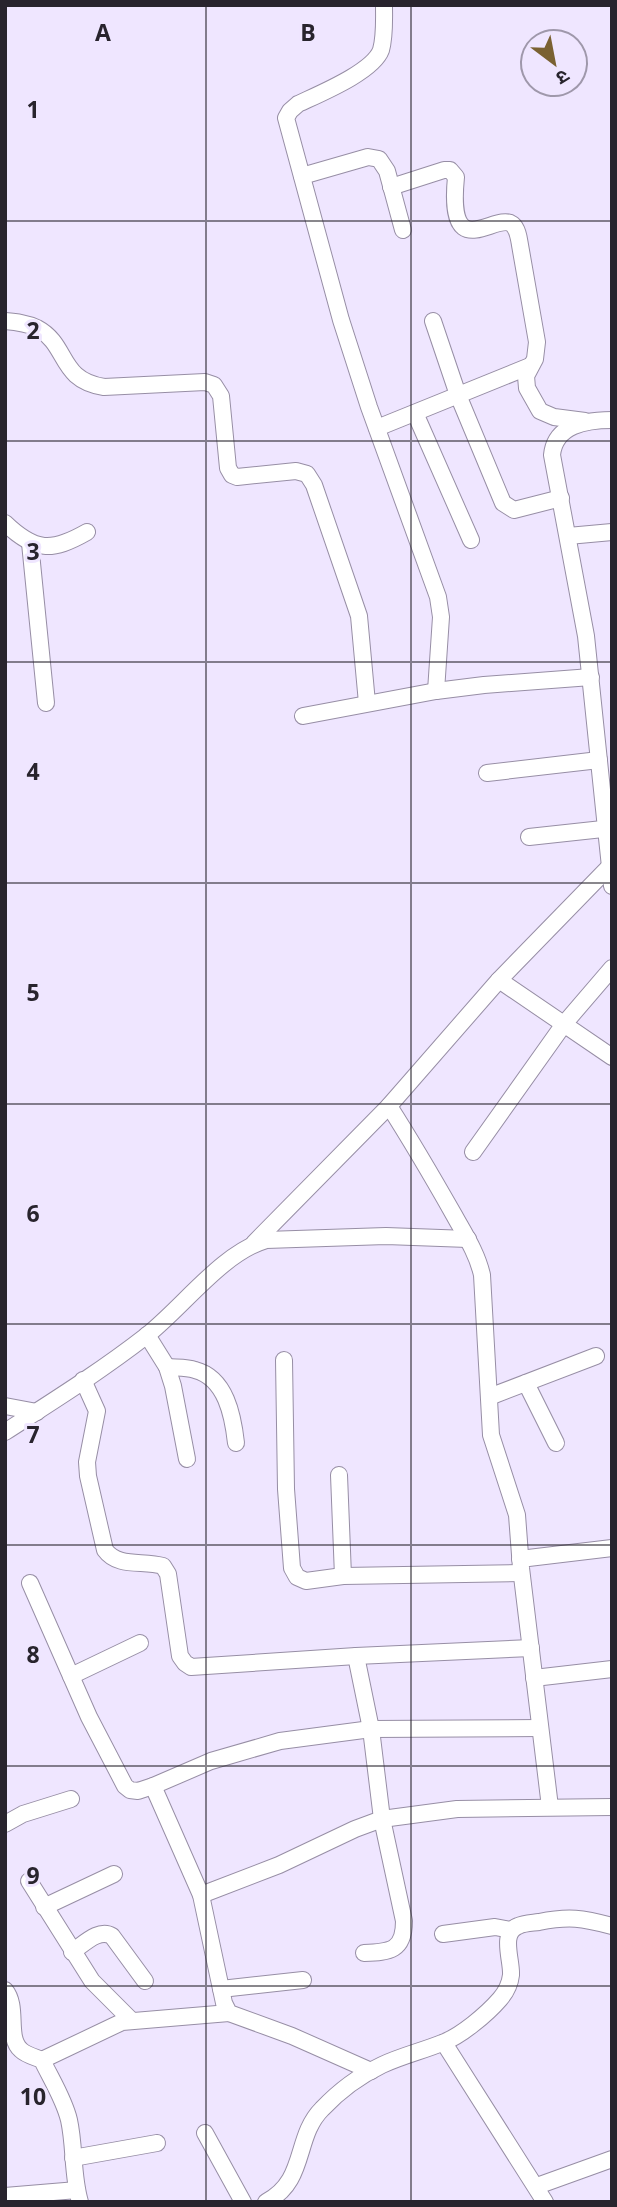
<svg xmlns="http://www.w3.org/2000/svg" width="617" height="2207" viewBox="0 0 617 2207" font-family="'Open Sans','Noto Sans Devanagari',sans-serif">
  <rect width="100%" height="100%" fill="#efe6ff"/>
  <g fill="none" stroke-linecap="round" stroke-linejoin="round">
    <g stroke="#978ea5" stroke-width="18">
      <g id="street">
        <path d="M 384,5 C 384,20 385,36 381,50 C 373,72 319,94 298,104 L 290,111 L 286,118 L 341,320 L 369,407 L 438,597 L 441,617 L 436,691"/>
        <polyline points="302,176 368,157 379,159 387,171 403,230"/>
        <path d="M 391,187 L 444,170 L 450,170 L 456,177 C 447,267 495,212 512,224 C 518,229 519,239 520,245 L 537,342 L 535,359 L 526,376 L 527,388 L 540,411 L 554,417 L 585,421"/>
        <path d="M 5,321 C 16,322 27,323 37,328 C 69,345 58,380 104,387 L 205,382 L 214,385 L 221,396 L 228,468 L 232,475 L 237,477 L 296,471 L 307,474 L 314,485 L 359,616 L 367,703"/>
        <polyline points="433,321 458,395 503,503 514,510 561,498"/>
        <polyline points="415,413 471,540"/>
        <path d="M 612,420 C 586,420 555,425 552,455 L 586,636 L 612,886"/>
        <polyline points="377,428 530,366"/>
        <path d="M 5,523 C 35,552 52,552 87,532"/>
        <polyline points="568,536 612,532"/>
        <polyline points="30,543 46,703"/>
        <polyline points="303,716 436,691 484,685 591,677"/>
        <polyline points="487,773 599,760"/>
        <polyline points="529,837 612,828"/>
        <polyline points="499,980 612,1057"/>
        <path d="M 389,1106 C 412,1142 433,1178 454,1215 C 465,1235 477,1253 482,1275 L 491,1435 L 517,1515 L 521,1568 L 550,1807"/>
        <polyline points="473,1152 564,1024 612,968"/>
        <polyline points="254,1243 389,1106 499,980 610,866"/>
        <polyline points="147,1335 167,1367 173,1386 187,1459"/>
        <polyline points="284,1360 286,1489 292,1568 297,1577 306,1581 343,1576 521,1573"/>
        <path d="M 167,1367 C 176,1368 186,1367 195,1370 C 226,1378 233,1416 236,1443"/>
        <path d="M 83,1380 L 97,1411 L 87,1462 L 88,1476 L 105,1550 C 118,1568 143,1560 163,1566 L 168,1574 L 180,1656 L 185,1663 L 191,1667 L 356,1656 L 531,1648"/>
        <polyline points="526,1383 556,1443"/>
        <polyline points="489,1397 596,1356"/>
        <polyline points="5,1406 37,1412"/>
        <path d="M 5,1432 C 53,1401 101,1371 146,1336 C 183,1307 222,1253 266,1240 L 386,1236 L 468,1239"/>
        <polyline points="339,1475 343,1576"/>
        <polyline points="520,1559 612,1548"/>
        <polyline points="30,1583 89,1717 125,1786 130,1790 138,1791 153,1786 211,1761 280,1741 371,1729 540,1728"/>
        <path d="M 356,1656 L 371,1729 L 382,1819 L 404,1921 C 404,1951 390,1952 364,1953"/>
        <polyline points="71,1676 140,1643"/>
        <polyline points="534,1678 612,1669"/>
        <polyline points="153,1786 201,1895 224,2003 229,2013 292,2036 371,2071"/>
        <polyline points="5,1824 23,1814 71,1799"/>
        <polyline points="29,1881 92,1981 131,2020"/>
        <polyline points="201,1895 279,1865 355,1829 382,1819 457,1809 612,1807"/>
        <polyline points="44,1907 114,1874"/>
        <polyline points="443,1934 495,1927 511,1930"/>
        <path d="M 72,1952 C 84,1944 99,1928 112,1936 L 145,1981"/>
        <polyline points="221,1989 303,1980"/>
        <path d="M 5,1990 C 19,2007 6,2037 21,2050 C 26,2055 35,2057 42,2060 C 51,2079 64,2099 69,2120 C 75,2147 72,2175 80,2202"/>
        <polyline points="444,2043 545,2202"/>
        <polyline points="42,2060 122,2022 229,2013"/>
        <polyline points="205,2133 243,2202"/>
        <polyline points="73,2158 157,2143"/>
        <polyline points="537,2186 612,2159"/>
        <polyline points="5,2196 77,2190"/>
        <path d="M 266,2202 C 307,2181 294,2137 322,2109 C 339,2091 359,2076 382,2065 C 401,2056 422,2051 442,2043 C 461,2036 487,2014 500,1999 C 506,1992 510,1984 511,1975 C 512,1960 500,1933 518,1926 C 524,1923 532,1923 539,1922 C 569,1916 582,1918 612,1926"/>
      </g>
    </g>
    <use href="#street" stroke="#fff" stroke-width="16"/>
  </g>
  <path fill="none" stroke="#28242d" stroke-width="2" stroke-opacity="0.55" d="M 206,5 L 206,2202M 411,5 L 411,2202M 5,221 L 612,221M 5,441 L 612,441M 5,662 L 612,662M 5,883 L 612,883M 5,1104 L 612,1104M 5,1324 L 612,1324M 5,1545 L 612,1545M 5,1766 L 612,1766M 5,1986 L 612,1986"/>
  <g font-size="23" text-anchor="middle" font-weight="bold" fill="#28242d" stroke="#efe6ff" stroke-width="6" stroke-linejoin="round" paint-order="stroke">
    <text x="103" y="41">A</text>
    <text x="308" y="41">B</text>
    <text x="33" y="118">1</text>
    <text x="33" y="339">2</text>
    <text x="33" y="560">3</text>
    <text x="33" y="780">4</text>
    <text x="33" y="1001">5</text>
    <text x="33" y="1222">6</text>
    <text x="33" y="1443">7</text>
    <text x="33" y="1663">8</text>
    <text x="33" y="1884">9</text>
    <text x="33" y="2105">10</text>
  </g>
  <rect width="617" height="2207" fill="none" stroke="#28242d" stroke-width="14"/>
  <g transform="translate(554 63) rotate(148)"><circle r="33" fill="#efe6ff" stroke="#9f98ab" stroke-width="2"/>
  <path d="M0-5L12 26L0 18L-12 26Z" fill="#7a6132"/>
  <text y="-10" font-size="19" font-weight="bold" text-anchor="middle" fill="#28242d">उ</text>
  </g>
</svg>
